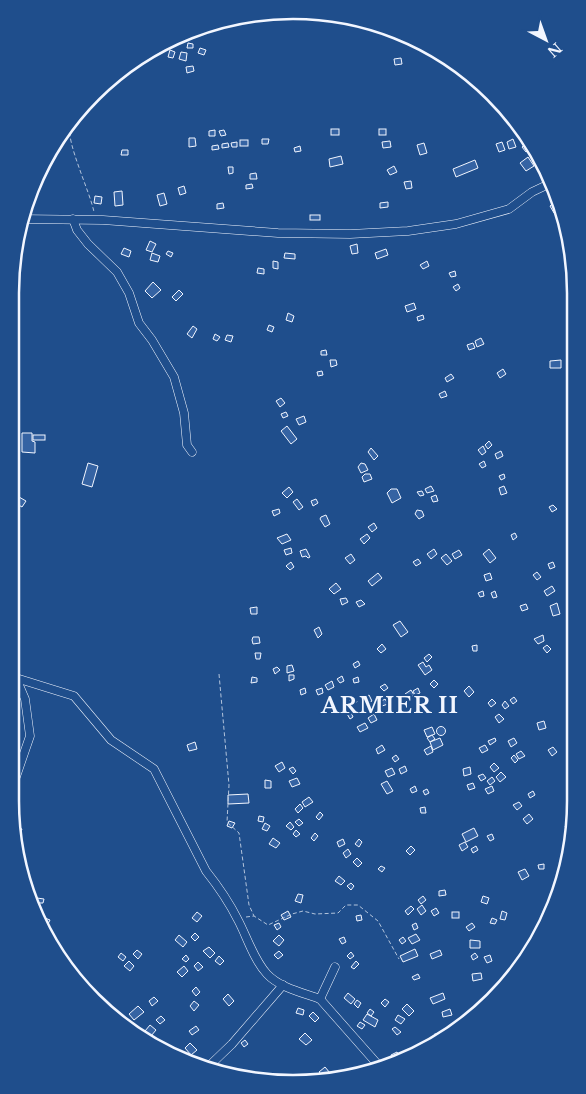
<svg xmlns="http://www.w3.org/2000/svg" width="586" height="1094" viewBox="0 0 586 1094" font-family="'Libre Baskerville',serif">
  <rect width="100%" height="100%" fill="#1f4e8c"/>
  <g fill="#3563a3" stroke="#f2f6ff">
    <polygon points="188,43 193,44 193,48 187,48"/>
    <polygon points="200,48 206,50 204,55 198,53"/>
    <polygon points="170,50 175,52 173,58 168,57"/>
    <polygon points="181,52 187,53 186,61 179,59"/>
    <polygon points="401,58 402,64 395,65 394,59"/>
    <polygon points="193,66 194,71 187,73 186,67"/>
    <rect x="331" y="129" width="8" height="6"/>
    <rect x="379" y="129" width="7" height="6"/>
    <polygon points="215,130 215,136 209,136 209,131"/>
    <polygon points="224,130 226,135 221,136 219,131"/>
    <polygon points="189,138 195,138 196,146 189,147"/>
    <polygon points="262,139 269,139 268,144 262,144"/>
    <polygon points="513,139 516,147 509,149 507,142"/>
    <rect x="240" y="140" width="8" height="6"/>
    <polygon points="390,141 391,147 383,148 382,142"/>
    <polygon points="237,142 237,147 232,147 231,143"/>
    <polygon points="502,142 505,150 499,152 496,144"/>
    <polygon points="228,143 229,147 222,148 222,144"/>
    <polygon points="424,143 427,153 420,155 417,145"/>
    <polygon points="527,143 531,148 526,152 522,147"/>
    <polygon points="218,145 219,149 212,150 212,146"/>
    <polygon points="300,146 301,151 295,152 294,148"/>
    <polygon points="122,150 128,150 128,155 121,155"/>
    <polygon points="48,153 54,157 48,167 43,164"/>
    <polygon points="341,156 343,164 330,167 329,159"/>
    <polygon points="528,157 534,166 526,171 520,163"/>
    <polygon points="475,160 478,168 456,177 453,169"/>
    <polygon points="394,166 397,172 390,175 387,170"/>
    <polygon points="228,167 233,167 233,173 229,174"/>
    <circle cx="545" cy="175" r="2.5"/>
    <polygon points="256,173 257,179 250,179 250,174"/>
    <polygon points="411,181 412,188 406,189 404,182"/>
    <polygon points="252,184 253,188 246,189 246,185"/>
    <polygon points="184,186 186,193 180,195 178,188"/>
    <polygon points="122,191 123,205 115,206 114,192"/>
    <polygon points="164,193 167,204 160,206 157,195"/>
    <polygon points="95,196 102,197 101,204 94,203"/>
    <polygon points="388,202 388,207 380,208 380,203"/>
    <polygon points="555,202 560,210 554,213 550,206"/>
    <polygon points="223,203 224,208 217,209 217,204"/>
    <rect x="310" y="215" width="10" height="5"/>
    <polygon points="150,241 156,244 152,252 146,250"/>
    <polygon points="357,244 358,253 352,254 350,246"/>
    <polygon points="124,248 131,251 129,257 121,254"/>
    <polygon points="386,249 388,255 377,259 375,253"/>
    <polygon points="168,251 173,253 171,257 166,254"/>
    <polygon points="152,253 160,256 158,262 150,260"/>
    <polygon points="285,253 295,254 295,259 284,258"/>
    <polygon points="273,261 278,262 278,269 273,268"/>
    <polygon points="427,261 429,266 423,269 420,265"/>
    <polygon points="258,268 264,269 264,274 257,273"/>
    <polygon points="455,271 456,276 451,277 449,273"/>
    <polygon points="153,282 161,290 152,298 145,291"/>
    <polygon points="458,284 460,288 456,291 453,287"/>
    <polygon points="179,290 183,294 176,301 172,297"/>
    <polygon points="414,303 416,309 407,312 405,306"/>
    <polygon points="288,313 294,316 292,322 286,320"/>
    <polygon points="423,315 424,319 418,321 417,317"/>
    <polygon points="269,325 274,327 272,332 267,330"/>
    <polygon points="193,326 197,329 192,338 187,334"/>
    <polygon points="215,334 220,337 217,341 213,339"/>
    <polygon points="227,335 233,336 231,342 225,340"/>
    <polygon points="481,338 484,344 477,347 475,341"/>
    <polygon points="473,343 475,348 469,350 467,345"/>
    <polygon points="326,350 327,355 321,355 321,351"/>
    <polygon points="330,360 336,360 337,365 331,367"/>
    <polygon points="561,360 561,368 550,368 550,361"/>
    <polygon points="503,369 506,374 500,378 497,373"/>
    <polygon points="322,371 323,375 318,376 317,372"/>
    <polygon points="451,374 454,378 447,382 445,378"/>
    <polygon points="445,391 447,396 441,398 439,394"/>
    <polygon points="281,398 285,403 280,407 276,401"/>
    <polygon points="286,412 288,416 283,418 281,414"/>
    <polygon points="304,416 306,422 299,425 296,419"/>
    <polygon points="287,426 297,439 291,444 281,431"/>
    <polygon points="22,433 32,433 32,441 35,442 35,453 22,452"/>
    <rect x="33" y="435" width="12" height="5"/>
    <polygon points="489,441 492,445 488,449 485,445"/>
    <polygon points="483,446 486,452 482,455 478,450"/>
    <polygon points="371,448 378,456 374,460 368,452"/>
    <polygon points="501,451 503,456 497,459 495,454"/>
    <polygon points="484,461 486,466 482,468 479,464"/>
    <polygon points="88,463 98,466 92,487 82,484"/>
    <polygon points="361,463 365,464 368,470 361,473 358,467"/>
    <polygon points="365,474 370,474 372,479 364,482 362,477"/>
    <polygon points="504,474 505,478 501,480 499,476"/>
    <polygon points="431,486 434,491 427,493 425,489"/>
    <polygon points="504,486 507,493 501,495 499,488"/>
    <polygon points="289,487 293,492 287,498 282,493"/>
    <polygon points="391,489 397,489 401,498 392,503 387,493"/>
    <polygon points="422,491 424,495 420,496 417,492"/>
    <polygon points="12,493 26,501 22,507 10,500"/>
    <polygon points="436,495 438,501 433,502 431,497"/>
    <polygon points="297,499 303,507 299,510 293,502"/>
    <polygon points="316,499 318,503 313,506 311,501"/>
    <polygon points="553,505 557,509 552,512 549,507"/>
    <polygon points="279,509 280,513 274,516 272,511"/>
    <polygon points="417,510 422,511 424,516 419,519 415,514"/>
    <polygon points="326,515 330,524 325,527 320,519 321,517"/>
    <polygon points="374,523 377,528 372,532 368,527"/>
    <polygon points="515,533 517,537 513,540 511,535"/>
    <polygon points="287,534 291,540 282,544 277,538"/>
    <polygon points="367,534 370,538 364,544 360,539"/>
    <polygon points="291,548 292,553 286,555 284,550"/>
    <polygon points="306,549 310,557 308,558 306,556 302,557 300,551"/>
    <polygon points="434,549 437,554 431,559 427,554"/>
    <polygon points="489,549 496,558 490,563 483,554"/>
    <polygon points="459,550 462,555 455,559 452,554"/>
    <polygon points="351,554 355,560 350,564 345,558"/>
    <polygon points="446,554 452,561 447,565 441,558"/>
    <polygon points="418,559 421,563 416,566 413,562"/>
    <polygon points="291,562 294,567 290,570 286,566"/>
    <polygon points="553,562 555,567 550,569 548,564"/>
    <polygon points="537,572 541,577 537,580 533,575"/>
    <polygon points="378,573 382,578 372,586 368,581"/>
    <polygon points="490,573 492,579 486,581 484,575"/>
    <polygon points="336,583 341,589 334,594 329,589"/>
    <polygon points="552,586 555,591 547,596 544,591"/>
    <polygon points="483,591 484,596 480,597 478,593"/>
    <polygon points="495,591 497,597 493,598 491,593"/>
    <polygon points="346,598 348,602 342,605 340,599"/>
    <polygon points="361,600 365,604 359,607 356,602"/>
    <polygon points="557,603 560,614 553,616 550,606"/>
    <polygon points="526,604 528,609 522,611 520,606"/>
    <polygon points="257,607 257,614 251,614 250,608"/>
    <polygon points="400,621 408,632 401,637 393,625"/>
    <polygon points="319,627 322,634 318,638 314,630"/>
    <polygon points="543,635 544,641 538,644 534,639"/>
    <polygon points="253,637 259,637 260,643 253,644 252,640"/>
    <polygon points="382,644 386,649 381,653 377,649"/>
    <polygon points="477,645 477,651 473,651 472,646"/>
    <polygon points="547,645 551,649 547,653 543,648"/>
    <polygon points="255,653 261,653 260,659 256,659"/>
    <polygon points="429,654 432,657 427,662 424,658"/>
    <polygon points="358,661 360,665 355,668 353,664"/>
    <polygon points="423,662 426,667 429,665 432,670 425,675 418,665"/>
    <polygon points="292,665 294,671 287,673 287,666"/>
    <polygon points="277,667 280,670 275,674 273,669"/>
    <polygon points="289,675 294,675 294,679 289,681"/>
    <polygon points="342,676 344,681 340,683 337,679"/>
    <polygon points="252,677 257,678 257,682 251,683"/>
    <polygon points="358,677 359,682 354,683 353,679"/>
    <polygon points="434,680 438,684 434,688 430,684"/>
    <polygon points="332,681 334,687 328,690 325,685"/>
    <polygon points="385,684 388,688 384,691 380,687"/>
    <polygon points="469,686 474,692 469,697 464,691"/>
    <polygon points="305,688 306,693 301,695 300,690"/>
    <polygon points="322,688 323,693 318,695 316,690"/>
    <polygon points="418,688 420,693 415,695 413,691"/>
    <polygon points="411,690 414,695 408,699 405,694"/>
    <polygon points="369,695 372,701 366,704 363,699"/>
    <polygon points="514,697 517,701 513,704 510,700"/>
    <polygon points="355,698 357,702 352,704 350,700"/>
    <polygon points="385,699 388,704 382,706 380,702"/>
    <polygon points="492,699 496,703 491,707 488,703"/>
    <polygon points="505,701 509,706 505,709 502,705"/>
    <polygon points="350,710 353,717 350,719 346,712"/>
    <polygon points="374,714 377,720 371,723 368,718"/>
    <polygon points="499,714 504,719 499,723 495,717"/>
    <polygon points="544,721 546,728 539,730 537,723"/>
    <polygon points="365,723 368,728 360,732 357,727"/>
    <circle cx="441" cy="731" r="4.5"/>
    <polygon points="432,727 435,734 427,737 424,730"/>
    <polygon points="432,735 435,739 430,742 427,738"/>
    <polygon points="440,738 443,745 433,750 430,742"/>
    <polygon points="495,738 496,741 490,745 488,741"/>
    <polygon points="514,738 517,743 511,747 508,741"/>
    <polygon points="195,742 197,749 189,751 187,745"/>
    <polygon points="382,745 385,750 378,754 376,749"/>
    <polygon points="485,745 488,750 482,753 479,748"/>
    <polygon points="431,746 433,752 427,755 424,750"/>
    <polygon points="553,747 557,752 552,756 548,750"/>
    <polygon points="521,751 525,756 519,759 516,754"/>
    <polygon points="396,755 399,759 395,762 392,758"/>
    <polygon points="514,755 518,760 515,763 511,758"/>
    <polygon points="282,762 285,768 279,772 275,766"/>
    <polygon points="494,763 499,768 494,772 490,767"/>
    <polygon points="405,766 407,771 401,774 399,769"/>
    <polygon points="293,767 296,771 293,774 289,769"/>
    <polygon points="470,767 471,774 464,776 463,769"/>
    <polygon points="392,768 395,774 388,777 385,771"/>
    <polygon points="501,772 506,777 500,782 496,777"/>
    <polygon points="483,774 486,778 481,781 478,776"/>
    <polygon points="492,777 495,781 490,785 487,781"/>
    <polygon points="297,778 300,784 292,787 289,781"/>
    <polygon points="265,780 271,781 271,788 265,788"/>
    <polygon points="387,781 393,791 387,794 381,784"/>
    <polygon points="473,783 475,788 469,790 467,785"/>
    <polygon points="415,786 417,791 412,793 410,789"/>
    <polygon points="492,786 494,791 488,794 485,789"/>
    <polygon points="427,789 429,793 425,795 423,791"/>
    <polygon points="533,791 535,795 530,798 528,794"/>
    <polygon points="248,794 249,803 228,804 228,795"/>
    <polygon points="309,797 313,802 305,807 302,802"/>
    <polygon points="519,802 522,806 517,810 513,805"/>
    <polygon points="300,804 303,808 298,813 295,809"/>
    <polygon points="425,807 426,813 421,813 420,808"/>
    <polygon points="320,812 323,815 319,820 316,817"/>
    <polygon points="529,814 533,819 527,824 523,819"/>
    <polygon points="259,816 264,817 263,822 258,821"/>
    <polygon points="299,819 303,823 299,826 295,822"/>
    <polygon points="229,821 235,823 232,828 227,826"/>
    <polygon points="290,822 294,827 291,830 286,826"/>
    <polygon points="265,823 270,826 267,831 262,829"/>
    <polygon points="572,823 574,829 568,832 565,826"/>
    <polygon points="14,827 22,829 17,840"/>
    <polygon points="474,828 478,836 466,842 462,834"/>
    <polygon points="296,830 300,834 296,837 293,834"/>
    <polygon points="315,833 318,836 314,841 311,838"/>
    <polygon points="492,834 494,839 490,841 487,836"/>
    <polygon points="273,838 280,843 276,848 269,844"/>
    <polygon points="343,839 345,844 339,847 337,842"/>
    <polygon points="359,839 362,842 359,847 355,844"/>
    <polygon points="465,842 468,847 462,851 459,845"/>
    <polygon points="411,846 415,850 410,855 406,851"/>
    <polygon points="476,846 478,850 473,853 471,849"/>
    <polygon points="348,849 351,854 346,858 343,853"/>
    <polygon points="357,858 362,863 358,867 353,862"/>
    <polygon points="544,864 544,869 539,869 538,865"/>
    <polygon points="381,866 385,868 382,872 378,869"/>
    <polygon points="525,869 529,876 522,880 518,872"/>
    <polygon points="339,876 345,881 341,885 335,881"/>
    <polygon points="351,883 354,886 351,890 347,886"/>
    <polygon points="445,890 446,895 439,896 439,891"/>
    <polygon points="298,894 303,895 301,903 295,901"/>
    <polygon points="423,896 426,900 421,904 418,900"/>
    <polygon points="483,896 489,898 487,904 481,902"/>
    <polygon points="37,898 44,899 43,903 37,903"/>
    <polygon points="422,905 426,911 421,915 417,909"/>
    <polygon points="411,906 414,909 408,915 405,911"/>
    <polygon points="436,908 439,913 434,916 431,911"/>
    <polygon points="288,911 291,917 284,920 281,915"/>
    <polygon points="502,911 507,913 505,920 500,919"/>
    <polygon points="197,912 202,916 197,922 192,918"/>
    <rect x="452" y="912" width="7" height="6"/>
    <polygon points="361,915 362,920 357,921 356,916"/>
    <polygon points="45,918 50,920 48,924 43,922"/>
    <polygon points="492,918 497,920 495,924 490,923"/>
    <polygon points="279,923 281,927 277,930 274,925"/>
    <polygon points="416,923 418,928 414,930 412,925"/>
    <polygon points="472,923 475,927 469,931 466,927"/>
    <polygon points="195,933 199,937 195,941 191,937"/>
    <polygon points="416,934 420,940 412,944 408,938"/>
    <polygon points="179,935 187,942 183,947 175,940"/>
    <polygon points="279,935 284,940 279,946 273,941"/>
    <polygon points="344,937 346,942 342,944 339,939"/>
    <polygon points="403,937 406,941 402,944 399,940"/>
    <polygon points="470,940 480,941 480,948 470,948"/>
    <polygon points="209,947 215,953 210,958 203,951"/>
    <polygon points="415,949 418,956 403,962 400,956"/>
    <polygon points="137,950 142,954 138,959 133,954"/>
    <polygon points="440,950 442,955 432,959 430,954"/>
    <polygon points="279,951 283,955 278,959 274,955"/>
    <polygon points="351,952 354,956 350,959 347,956"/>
    <polygon points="121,953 126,957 123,961 118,957"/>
    <polygon points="475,953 478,957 473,960 471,956"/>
    <polygon points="186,955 189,959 186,962 182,959"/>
    <polygon points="490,955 492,961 487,963 484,957"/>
    <polygon points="219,956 224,961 220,965 215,961"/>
    <polygon points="129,961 134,966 130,971 124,966"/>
    <polygon points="356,961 359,964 354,969 351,967"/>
    <polygon points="198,962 203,967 198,971 194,966"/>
    <polygon points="184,966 188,971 182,977 177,972"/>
    <polygon points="481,973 482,979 473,981 472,974"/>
    <polygon points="418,974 420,978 414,980 412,977"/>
    <polygon points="196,987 200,992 196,996 192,991"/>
    <polygon points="348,993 355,999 351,1004 344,998"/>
    <polygon points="443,993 445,999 433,1004 430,998"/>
    <polygon points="228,994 234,1001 229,1006 223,999"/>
    <polygon points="154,997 158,1001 152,1006 149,1001"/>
    <polygon points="385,999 389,1002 385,1007 381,1003"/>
    <polygon points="357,1000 361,1003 358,1008 354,1004"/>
    <polygon points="194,1001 199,1005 194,1011 190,1006"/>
    <polygon points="407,1004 414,1011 409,1016 402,1009"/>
    <polygon points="138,1006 144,1012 134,1020 129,1014"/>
    <polygon points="298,1008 304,1010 303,1015 296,1013"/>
    <polygon points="370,1009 374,1012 371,1016 367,1013"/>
    <polygon points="450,1009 452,1015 443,1017 442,1012"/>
    <polygon points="313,1012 319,1018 315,1022 309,1016"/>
    <polygon points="367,1014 378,1020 375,1027 363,1020"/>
    <polygon points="398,1015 405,1019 401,1024 395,1020"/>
    <polygon points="161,1016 165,1020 160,1024 156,1020"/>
    <polygon points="125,1018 131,1024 127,1028 121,1023"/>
    <polygon points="360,1022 365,1025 362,1029 357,1026"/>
    <polygon points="150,1025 156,1030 151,1036 145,1031"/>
    <polygon points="196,1026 199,1030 192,1035 189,1031"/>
    <polygon points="395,1027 401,1032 397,1035 392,1029"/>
    <polygon points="305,1033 312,1040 306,1045 299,1039"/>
    <polygon points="245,1040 248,1044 244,1047 241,1043"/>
    <polygon points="190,1043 197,1050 191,1055 185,1048"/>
    <polygon points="397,1052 402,1061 395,1064 391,1055"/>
    <polygon points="325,1067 330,1073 324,1078 319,1072"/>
    <polygon points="340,1071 344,1076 334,1078 333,1077"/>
  </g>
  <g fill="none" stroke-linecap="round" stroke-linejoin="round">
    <g stroke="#f2f6ff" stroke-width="9">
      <g id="street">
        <polyline points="20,219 103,220 278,233 350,234 408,231 456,224 509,209 532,192 551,183"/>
        <polyline points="73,219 77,230 88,244 117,272 129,293 139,323 152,340 174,377 184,413 187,445 192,452"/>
        <path d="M 10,674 L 16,678 L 74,696 L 111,740 L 154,769 L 206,871 C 218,886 229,902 238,920 C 247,937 254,960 267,974 C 280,988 304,993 320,999 L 335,967"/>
        <polyline points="10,794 30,736 25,699 16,678"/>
        <polyline points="320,999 380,1067"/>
        <polyline points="207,1068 232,1044 283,985"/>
      </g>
    </g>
    <g stroke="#b3c4dc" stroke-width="1" stroke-dasharray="4 2.5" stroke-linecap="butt">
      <path d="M 70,126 C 66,142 90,192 94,212"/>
      <polyline points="51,148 69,130"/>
      <polyline points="219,674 229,785 227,822 239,833 249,905 254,916"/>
      <polyline points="246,917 254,916 268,925 292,914 303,911 315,914 338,913 346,905 358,905 378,921 399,959"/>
      <polyline points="432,1043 436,1031"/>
    </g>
    <use href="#street" stroke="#1f4e8c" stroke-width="8"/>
  </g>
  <g text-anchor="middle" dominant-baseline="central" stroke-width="4" stroke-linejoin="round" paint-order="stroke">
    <g font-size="22" font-weight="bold" letter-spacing="1" fill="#f2f6ff" stroke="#1f4e8c">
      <text x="390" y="705">ARMIER II</text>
    </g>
  </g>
  <path d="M0 0H586V1094H0ZM293 19H293A274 274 0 0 1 567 293V801A274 274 0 0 1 293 1075H293A274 274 0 0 1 19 801V293A274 274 0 0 1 293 19Z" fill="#1f4e8c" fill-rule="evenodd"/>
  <path fill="none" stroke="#f2f6ff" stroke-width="2.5" d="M293 19H293A274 274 0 0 1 567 293V801A274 274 0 0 1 293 1075H293A274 274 0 0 1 19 801V293A274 274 0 0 1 293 19Z"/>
  <g transform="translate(546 40) rotate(139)" stroke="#1f4e8c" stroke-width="4" paint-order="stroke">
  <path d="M0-4L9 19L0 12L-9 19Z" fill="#f2f6ff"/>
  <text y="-8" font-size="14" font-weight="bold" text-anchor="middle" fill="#f2f6ff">N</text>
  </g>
</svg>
